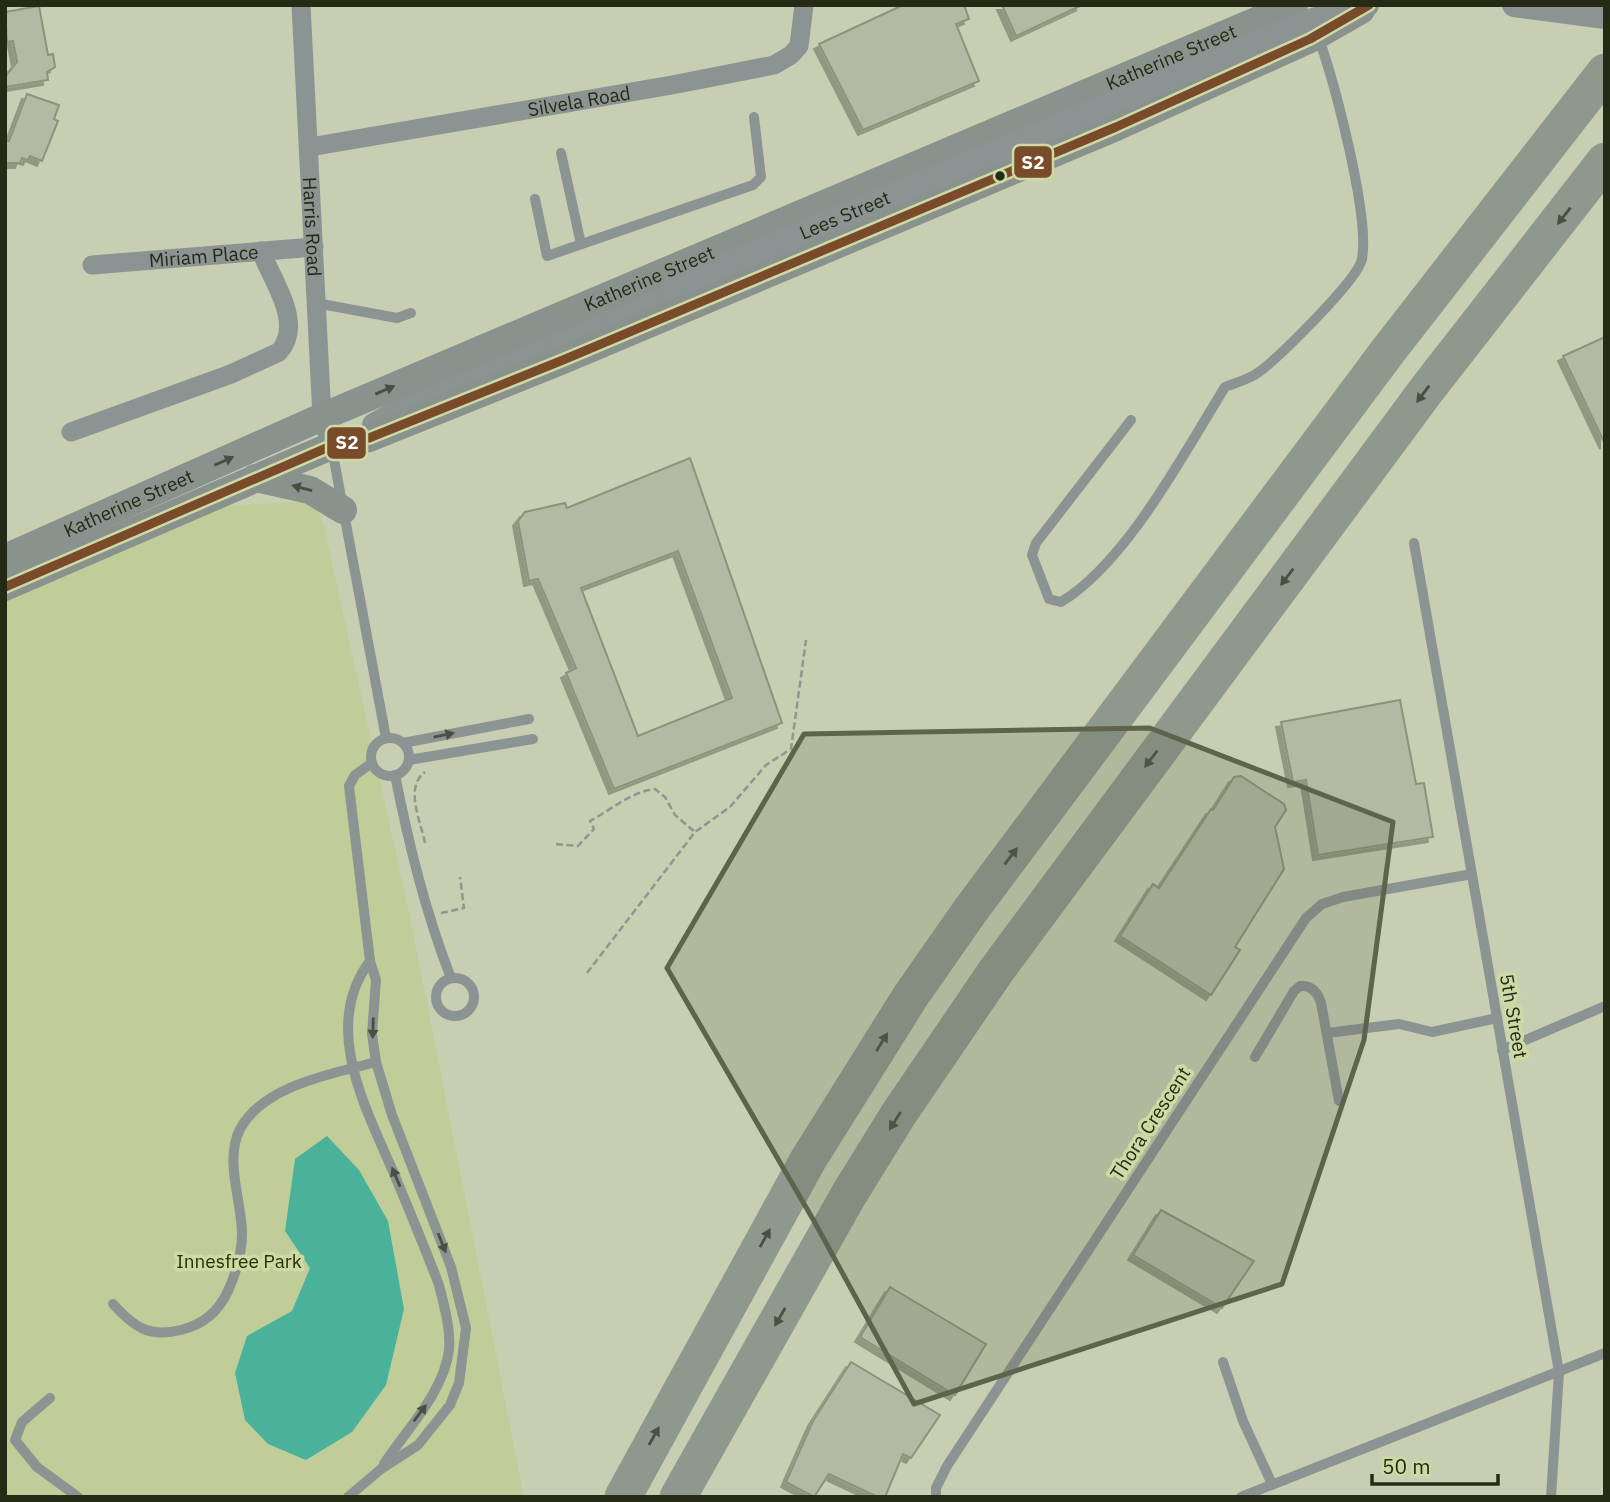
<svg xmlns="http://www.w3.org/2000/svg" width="1610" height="1502" viewBox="0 0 1610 1502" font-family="'IBM Plex Sans',sans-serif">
  <defs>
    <filter id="shadow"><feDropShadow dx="-5" dy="5" stdDeviation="0" flood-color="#0004"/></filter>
  </defs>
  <rect width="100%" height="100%" fill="#c7ceb1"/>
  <polygon fill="#c1cd98" points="315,501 324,526 411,922 524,1497 5,1497 5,600 224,506"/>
  <polygon fill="#4ab19a" points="327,1136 359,1170 388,1221 404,1309 386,1385 352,1432 306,1460 268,1444 245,1420 235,1373 247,1336 292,1311 310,1268 285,1231 295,1159"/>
  <g fill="#b4b9a3" stroke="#8d927b" stroke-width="2" fill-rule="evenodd" filter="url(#shadow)">
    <polygon points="903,5 964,5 969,19 956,24 979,81 863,130 819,44"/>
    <polygon points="1002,5 1082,5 1016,36"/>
    <polygon points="39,6 48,55 53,54 55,67 47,72 48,80 5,87 5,77 17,62 13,41 7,42 5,12"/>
    <polygon points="27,94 59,105 54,119 58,121 42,161 30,156 28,160 22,158 20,163 5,163 5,141 9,141"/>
    <polygon points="1605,337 1605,444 1563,356"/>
    <path d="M 690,458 L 782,723 L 614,789 L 566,673 L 576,668 L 538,579 L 529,581 L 518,521 L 525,512 L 565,503 L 567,508 ZM 678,551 L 732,698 L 638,736 L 581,588 Z"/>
    <polygon points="1400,700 1416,784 1424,783 1433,837 1318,855 1306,780 1293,782 1281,722"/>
    <polygon points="1241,776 1284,804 1286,810 1275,827 1284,869 1235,947 1240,950 1211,995 1120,936 1153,884 1159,888 1211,809 1213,810 1234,777"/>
    <polygon points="1161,1210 1254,1261 1222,1308 1133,1255"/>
    <polygon points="890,1287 986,1344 955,1395 860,1337"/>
    <polygon points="851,1362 940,1415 911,1458 903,1454 885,1497 878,1497 829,1474 814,1497 786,1482 813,1421"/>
  </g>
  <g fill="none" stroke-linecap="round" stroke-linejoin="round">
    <g stroke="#90958f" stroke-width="2.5" stroke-dasharray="7 3.5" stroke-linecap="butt">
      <path d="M 425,843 C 421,822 404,787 425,772"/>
      <path d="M 556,844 L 578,846 L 594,829 L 590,821 C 612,809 631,792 655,789 L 665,797 L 675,815 L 695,832"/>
      <polyline points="441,913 464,908 460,877"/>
      <polyline points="587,973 695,832 730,807 766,765 791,749 806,640"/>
    </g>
    <g stroke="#8c9393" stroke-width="10">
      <polyline points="561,153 581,244"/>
      <polyline points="535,199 547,256 753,185 761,177 754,117"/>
      <polyline points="316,303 397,318 411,313"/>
      <path d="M 1131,420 L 1036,543 L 1032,555 L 1049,599 L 1061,602 C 1127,562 1184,453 1225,387 C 1237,382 1248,380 1259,372 C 1278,358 1358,280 1362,259 C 1370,215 1334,81 1318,36"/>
      <polyline points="332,449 386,738"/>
      <polyline points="1414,543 1559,1372 1551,1497"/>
      <circle cx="390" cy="757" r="19"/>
      <polyline points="403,743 529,719"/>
      <polyline points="409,760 533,739"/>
      <path d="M 395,775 C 409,845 425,911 451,978"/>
      <path d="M 370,961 C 320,1027 367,1110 395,1176 C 410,1212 425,1248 439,1285 C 444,1306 451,1328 449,1350 C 444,1392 406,1430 384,1464"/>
      <circle cx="455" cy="997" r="19"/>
      <polyline points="1327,1033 1399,1024 1432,1032 1497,1018"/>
      <polyline points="1502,1050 1605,1006"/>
      <path d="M 1255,1057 L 1294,991 L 1300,986 C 1312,985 1318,993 1321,1003 L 1339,1101"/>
      <path d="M 113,1304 C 134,1327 149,1338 181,1330 C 204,1324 218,1312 228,1291 C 236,1273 242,1254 242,1234 C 242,1201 224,1161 240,1129 C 264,1085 332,1074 376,1062"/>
      <polyline points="1223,1362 1243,1421 1272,1484"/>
      <polyline points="50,1398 22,1422 15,1440 37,1467 78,1497"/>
      <polyline points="348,1497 381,1469 418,1445 450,1405 459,1383 466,1328 451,1267 392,1115 376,1062 372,1034 376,980 370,961 349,786 355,775 372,763"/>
      <polyline points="936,1497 936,1488 947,1466 1306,918 1322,904 1343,897 1472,874"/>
      <polyline points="1241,1497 1605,1353"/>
    </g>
    <g stroke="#8c9393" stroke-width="19">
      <path id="s1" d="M 301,5 L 322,417 L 331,446"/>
      <path id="s2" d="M 310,147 L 672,85 L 774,65 L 791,55 L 799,46 L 804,5"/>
      <path id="s3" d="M 92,265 L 314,247"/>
      <path d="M 71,432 L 231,374 L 279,352 C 305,323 271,279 261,251"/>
    </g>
    <g stroke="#8c9393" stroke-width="24">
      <polyline points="1514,5 1605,17"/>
      <polyline points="374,425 463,375 675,286"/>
    </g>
    <g stroke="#89928d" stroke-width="28">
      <polyline points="255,478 310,490 343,510"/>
      <path id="s4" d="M 5,558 L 322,417 L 1294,5"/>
      <polyline points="5,587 331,446 369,438 563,360 1116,127 1310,39 1361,10"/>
    </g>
    <g stroke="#8e988c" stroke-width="37">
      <polyline points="623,1497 808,1160 910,997 970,911 1388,351 1605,72"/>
      <polyline points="678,1497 848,1196 898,1115 996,971 1428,388 1605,161"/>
    </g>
    <path stroke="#8c9393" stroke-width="24" id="s5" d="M 675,286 L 1305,22 L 1367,5"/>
    <g stroke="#cddaa5" stroke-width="14">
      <polyline id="bus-1" points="5,587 331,446 369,438 563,360 1116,127 1310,39 1369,5"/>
    </g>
    <use href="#bus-1" stroke="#7a4b2a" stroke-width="9"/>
  </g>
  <defs><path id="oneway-solid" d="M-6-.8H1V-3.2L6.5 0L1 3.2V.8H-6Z" transform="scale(1.75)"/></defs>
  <g fill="#4a503f">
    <use href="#oneway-solid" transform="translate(1564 216) rotate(128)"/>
    <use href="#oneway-solid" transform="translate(1423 394) rotate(127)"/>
    <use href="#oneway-solid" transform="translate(1287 577) rotate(127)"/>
    <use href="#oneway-solid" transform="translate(1151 759) rotate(127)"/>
    <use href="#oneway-solid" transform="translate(1011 856) rotate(-53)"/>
    <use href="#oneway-solid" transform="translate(882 1042) rotate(-58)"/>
    <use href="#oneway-solid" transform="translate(895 1121) rotate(122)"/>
    <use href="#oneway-solid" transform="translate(765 1238) rotate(-61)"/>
    <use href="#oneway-solid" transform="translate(780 1317) rotate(120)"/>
    <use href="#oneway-solid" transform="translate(654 1436) rotate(-61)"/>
  </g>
  <g fill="#484e3f">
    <use href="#oneway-solid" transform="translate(385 390) rotate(-23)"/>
    <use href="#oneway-solid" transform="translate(224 461) rotate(-24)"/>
    <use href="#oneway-solid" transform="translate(302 488) rotate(-165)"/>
  </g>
  <g fill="#494f41">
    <use href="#oneway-solid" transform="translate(444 735) rotate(-11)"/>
    <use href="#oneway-solid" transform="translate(373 1028) rotate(92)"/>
    <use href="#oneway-solid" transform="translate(396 1177) rotate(-113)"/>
    <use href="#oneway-solid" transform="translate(442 1243) rotate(68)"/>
    <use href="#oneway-solid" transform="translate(420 1413) rotate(-53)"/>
  </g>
  <path fill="#5e634c" fill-opacity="0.2" stroke="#5e634c" stroke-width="5" stroke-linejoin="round" d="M 1150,728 L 1393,822 L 1364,1040 L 1282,1284 L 914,1404 L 814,1221 L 667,968 L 804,734 Z"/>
  <circle fill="#252a15" stroke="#cddaa5" stroke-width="2.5" cx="1000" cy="176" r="6"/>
  <g text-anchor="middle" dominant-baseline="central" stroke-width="7" stroke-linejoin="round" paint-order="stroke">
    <g font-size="19" fill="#252a15" stroke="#cddaa5">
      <text stroke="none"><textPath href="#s4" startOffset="1269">Katherine Street</textPath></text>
      <text stroke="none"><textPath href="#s2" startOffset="273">Silvela Road</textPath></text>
      <text stroke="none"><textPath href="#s5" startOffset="184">Lees Street</textPath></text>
      <text stroke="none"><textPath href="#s1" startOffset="222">Harris Road</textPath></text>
      <text stroke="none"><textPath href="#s3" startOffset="112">Miriam Place</textPath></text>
      <text stroke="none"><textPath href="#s4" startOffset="702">Katherine Street</textPath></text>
      <text stroke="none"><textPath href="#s4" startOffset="135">Katherine Street</textPath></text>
      <text transform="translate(1514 1016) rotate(80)">5th Street</text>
      <text transform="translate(1150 1123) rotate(-57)">Thora Crescent</text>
    </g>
    <g font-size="19" fill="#2a3100" stroke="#cddaa5">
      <text x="239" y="1261">Innesfree Park</text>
    </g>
  </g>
  <g stroke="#cddaa5" stroke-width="2.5">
    <rect x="1013" y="145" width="40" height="34" rx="7" fill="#7a4b2a"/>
    <rect x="326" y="426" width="41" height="34" rx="7" fill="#7a4b2a"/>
  </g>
  <g font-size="19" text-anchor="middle" font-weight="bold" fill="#fff">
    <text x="1033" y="169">S2</text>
    <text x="347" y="449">S2</text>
  </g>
  <rect width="1610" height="1502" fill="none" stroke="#252a15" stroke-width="14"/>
  <path d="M1372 1474v10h126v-10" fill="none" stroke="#252a15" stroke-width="3.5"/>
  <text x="1382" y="1474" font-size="21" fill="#252a15" stroke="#cddaa5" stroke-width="5" paint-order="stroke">50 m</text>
</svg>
